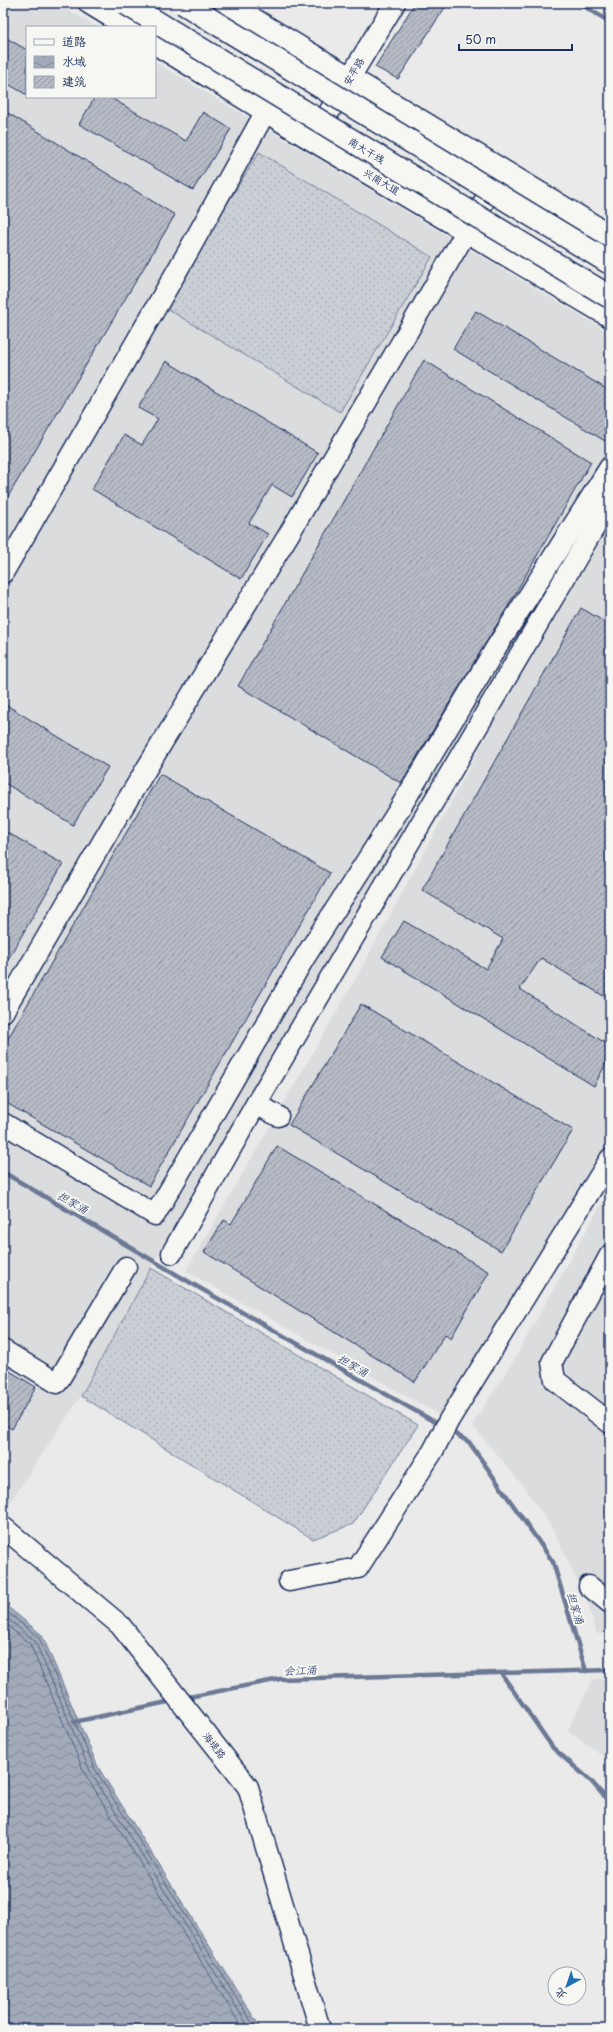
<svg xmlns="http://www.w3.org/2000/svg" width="613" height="2032" viewBox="0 0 613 2032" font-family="'Playpen Sans','LXGW WenKai TC',sans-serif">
  <defs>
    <pattern id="grass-dots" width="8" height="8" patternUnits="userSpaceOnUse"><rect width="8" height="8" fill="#caced5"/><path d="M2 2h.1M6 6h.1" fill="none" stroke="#adb1b9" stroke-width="1.8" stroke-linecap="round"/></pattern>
    <pattern id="water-waves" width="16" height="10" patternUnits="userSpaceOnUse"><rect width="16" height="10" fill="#a2aaba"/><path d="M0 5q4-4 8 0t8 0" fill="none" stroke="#838b9a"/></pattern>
    <pattern id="building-hatch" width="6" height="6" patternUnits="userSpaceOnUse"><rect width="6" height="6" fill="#b6bbc6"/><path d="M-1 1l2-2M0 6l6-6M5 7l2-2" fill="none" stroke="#9398a4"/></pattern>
  </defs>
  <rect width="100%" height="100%" fill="#e9eae9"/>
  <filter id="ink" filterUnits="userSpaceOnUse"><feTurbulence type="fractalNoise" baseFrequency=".025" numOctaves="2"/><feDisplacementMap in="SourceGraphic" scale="8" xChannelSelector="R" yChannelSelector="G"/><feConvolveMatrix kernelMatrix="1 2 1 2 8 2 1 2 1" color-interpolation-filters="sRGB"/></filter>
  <g filter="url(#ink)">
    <g fill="#dadcde">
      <polygon points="3,3 57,3 97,27 27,27 27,97 155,97 155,62 610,333 610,493 151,1268 81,1396 5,1510 3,1508"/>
      <polygon points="610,519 610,1147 445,1418 186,1271 354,982 571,580"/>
      <polygon points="610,1188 610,1633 597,1634 587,1601 552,1528 525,1488 472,1425 513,1362"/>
      <polygon points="593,1679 610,1679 610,1761 568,1730"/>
    </g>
    <g fill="url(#grass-dots)" stroke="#727e9a">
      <polygon points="259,152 432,257 340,412 164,307"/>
      <polygon points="151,1268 418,1425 353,1524 313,1539 81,1396"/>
    </g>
    <polygon fill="url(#water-waves)" stroke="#6c7995" points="3,1603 42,1635 98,1767 261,2029 3,2029"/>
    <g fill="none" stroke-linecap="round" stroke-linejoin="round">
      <g stroke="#516083" stroke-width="1">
        <polyline points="3,1608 39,1638 95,1769 256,2029"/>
        <polyline points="3,1615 35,1641 90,1771 250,2029"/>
        <polyline points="3,1622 30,1644 85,1774 243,2029"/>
      </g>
      <g stroke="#6c7995" stroke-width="4.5">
        <polyline points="579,3 610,22"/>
        <polyline points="3,1172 196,1286 440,1425"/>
        <polyline points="448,1430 469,1442 553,1562 586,1671"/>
        <polyline points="501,1673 553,1748 591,1781 610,1803"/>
        <polyline points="184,1698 280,1679 610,1670"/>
        <polyline points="74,1722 172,1701"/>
      </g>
    </g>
    <g fill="url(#building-hatch)" stroke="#1b2f5e">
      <polygon points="415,3 448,3 398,79 375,67"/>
      <polygon points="3,36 27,50 27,95 3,81"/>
      <polygon points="95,97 109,97 186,141 203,112 231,129 193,190 79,124"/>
      <polygon points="3,110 175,215 3,505"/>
      <polygon points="476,311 610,391 610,444 453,349"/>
      <polygon points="424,360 591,462 504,613 401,783 238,686"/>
      <polygon points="166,361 318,453 292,497 272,485 249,523 268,534 241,579 92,489 124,435 142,445 158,419 138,408"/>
      <polygon points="581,608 610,625 610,1000 541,958 520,989 610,1046 610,1056 594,1086 382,957 404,921 486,969 503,939 422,890"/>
      <polygon points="3,703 108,767 73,825 3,782"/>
      <polygon points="160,774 330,873 149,1186 3,1101 3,1047"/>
      <polygon points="3,830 63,864 3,968"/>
      <polygon points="361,1004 573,1130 501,1251 289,1125"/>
      <polygon points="277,1146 489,1272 451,1338 445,1334 415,1382 204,1252 224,1220 231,1224"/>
      <polygon points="3,1367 36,1387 12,1429 3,1423"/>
    </g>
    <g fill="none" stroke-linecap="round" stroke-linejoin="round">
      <g stroke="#1b2f5e" stroke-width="23">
        <g id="minor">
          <polyline points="314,137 395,3"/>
          <polyline points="3,573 189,250 266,111"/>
          <polyline points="3,1012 114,822 289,534 499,176"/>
          <polyline points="256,1104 278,1116"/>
          <polyline points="3,1123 155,1215 305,957 397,813 497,646 610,467"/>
          <polyline points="172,1253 256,1104 610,501"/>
          <polyline points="610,1255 552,1362 555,1380 610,1423"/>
          <polyline points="3,1350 57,1383 126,1267"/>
          <polyline points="3,1527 120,1625 248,1787 320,2029"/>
          <polyline points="289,1581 358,1568 433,1451 449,1420 610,1159"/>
          <polyline points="589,1586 610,1603"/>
        </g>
      </g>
      <g stroke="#1b2f5e" stroke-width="25">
        <g id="major">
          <polyline points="90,3 129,27"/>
          <polyline points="226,3 610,236"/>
          <polyline points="155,43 313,140 610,316"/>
        </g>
      </g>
      <use href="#minor" stroke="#f6f6f2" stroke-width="20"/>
      <use href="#major" stroke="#f6f6f2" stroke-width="22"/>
      <g stroke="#1b2f5e" stroke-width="25" stroke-linecap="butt">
        <g id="highway-bridge">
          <polyline points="125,3 610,297"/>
          <polyline points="183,3 610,263"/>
        </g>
      </g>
      <use href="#highway-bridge" stroke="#f6f6f2" stroke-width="22"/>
    </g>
  </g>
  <g text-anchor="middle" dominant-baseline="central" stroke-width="4" stroke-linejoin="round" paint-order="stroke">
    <g font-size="10" fill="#1b2f5e" stroke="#f6f6f2">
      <text transform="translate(353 71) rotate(-59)">安平路</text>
      <text transform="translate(367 150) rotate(31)">南大干线</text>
      <text transform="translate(382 181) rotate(31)">兴南大道</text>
      <text transform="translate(215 1745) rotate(52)">海堤路</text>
    </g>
    <g font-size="11" font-style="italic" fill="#44547a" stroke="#f6f6f2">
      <text transform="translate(73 1202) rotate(30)">担家涌</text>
      <text transform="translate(353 1365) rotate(30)">担家涌</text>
      <text transform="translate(576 1608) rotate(73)">担家涌</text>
      <text transform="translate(300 1670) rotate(-2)">会江涌</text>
    </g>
  </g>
  <rect width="613" height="2032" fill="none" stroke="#f6f6f2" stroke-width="16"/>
  <rect x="8" y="8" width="597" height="2016" fill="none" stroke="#1b2f5e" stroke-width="1.5" filter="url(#ink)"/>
  <rect x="26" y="26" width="130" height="72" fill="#f6f6f2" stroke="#9ea6b7"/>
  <rect x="34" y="39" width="20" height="6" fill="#f6f6f2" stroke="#9ea6b7"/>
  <text x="62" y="46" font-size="12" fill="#1b2f5e">道路</text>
  <rect x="34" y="56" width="20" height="12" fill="url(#water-waves)" stroke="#9ea6b7"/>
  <text x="62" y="66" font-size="12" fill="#1b2f5e">水域</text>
  <rect x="34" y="76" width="20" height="12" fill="url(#building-hatch)" stroke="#9ea6b7"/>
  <text x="62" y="86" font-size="12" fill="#1b2f5e">建筑</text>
  <g transform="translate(567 1986) rotate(220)"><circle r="19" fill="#f6f6f2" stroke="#9ea6b7"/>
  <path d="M0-3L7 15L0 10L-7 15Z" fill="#1f6fb2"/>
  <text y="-6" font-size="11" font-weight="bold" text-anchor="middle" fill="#1b2f5e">北</text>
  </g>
  <path d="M459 44v6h113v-6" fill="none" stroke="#1b2f5e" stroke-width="2"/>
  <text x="465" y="44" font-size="12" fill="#1b2f5e" stroke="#f6f6f2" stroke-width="3" paint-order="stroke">50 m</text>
</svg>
